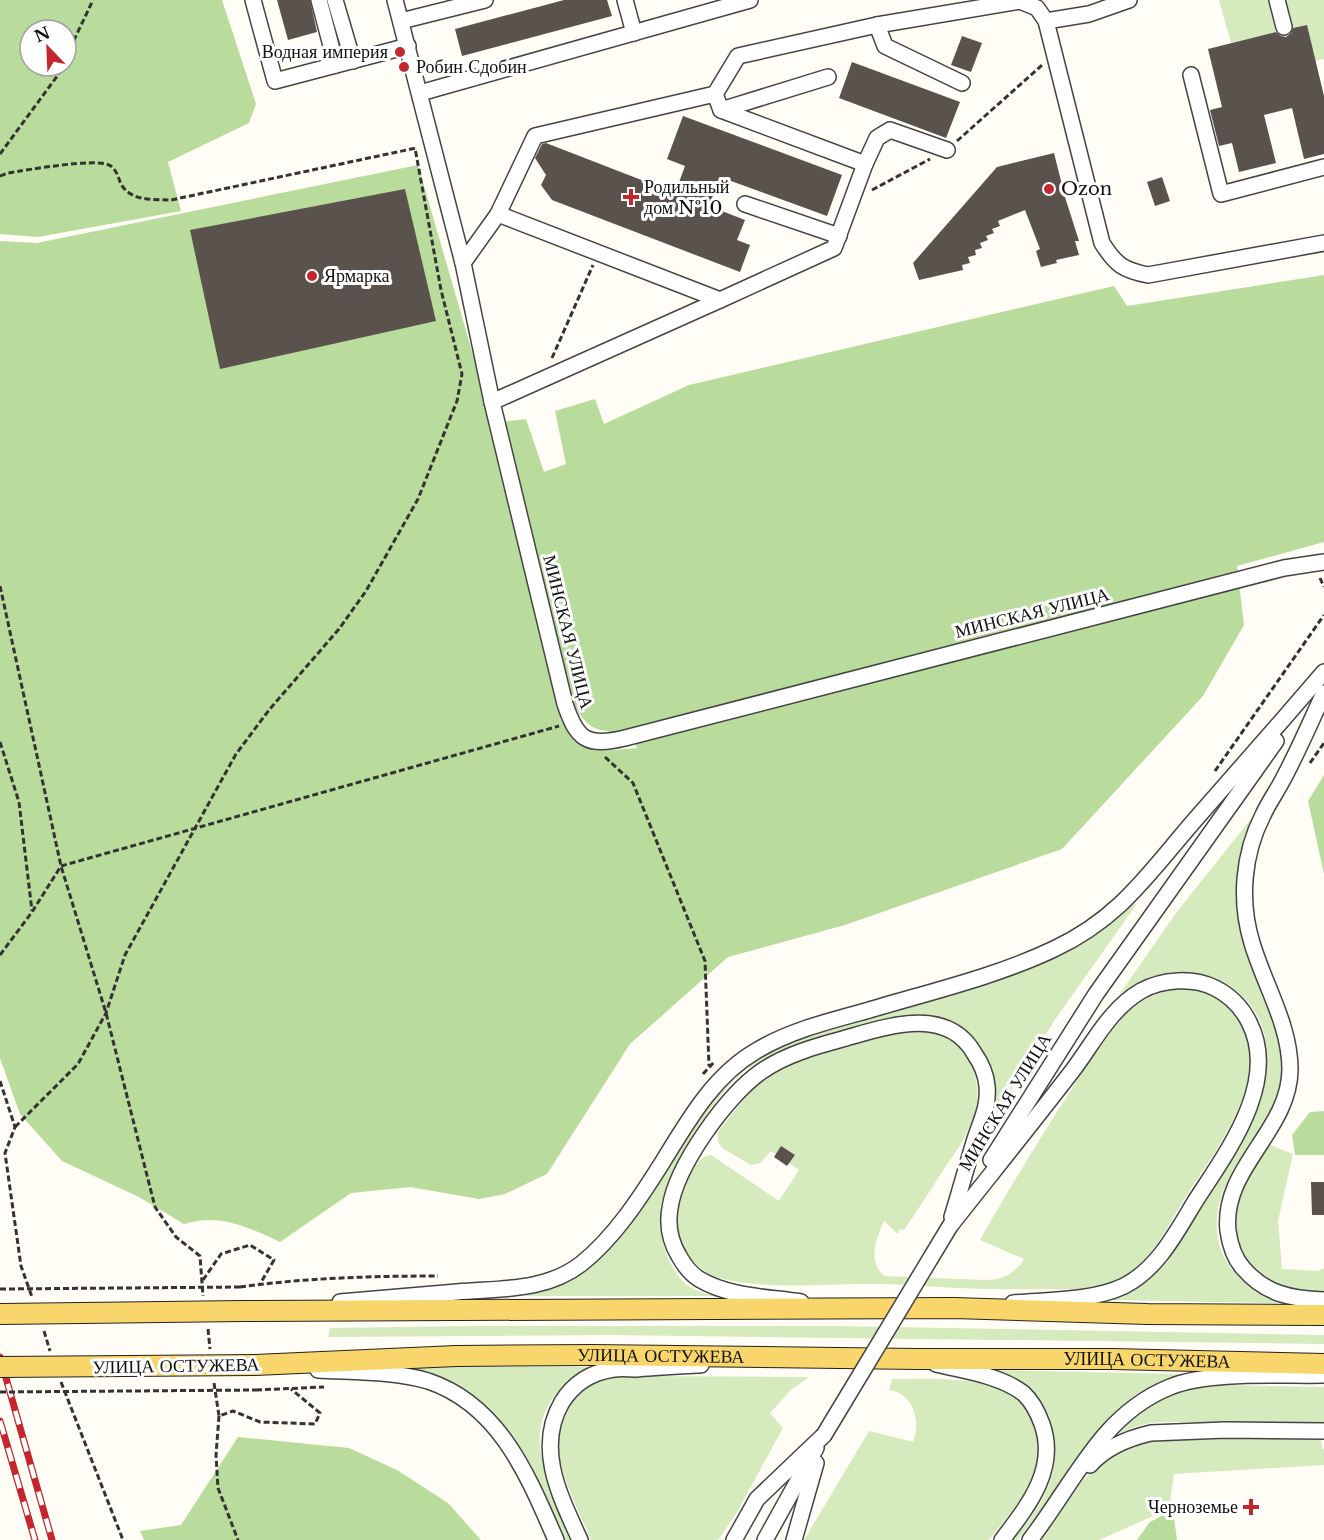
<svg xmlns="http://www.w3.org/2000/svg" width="1324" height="1540" viewBox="0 0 1324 1540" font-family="'Libre Baskerville',serif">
  <rect width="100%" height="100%" fill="#fffdf5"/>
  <g fill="#d5ebbd">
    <polygon points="1219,0 1324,0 1324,59 1315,61 1306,25 1231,43"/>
    <path d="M 1254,815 C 1229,875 1232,922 1257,982 C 1268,1007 1281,1035 1282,1064 C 1284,1127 1212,1166 1217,1230 C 1219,1266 1247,1288 1277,1303 L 1110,1300 L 1134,1291 L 1160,1267 L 1241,1145 C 1257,1113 1271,1080 1266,1043 C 1260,998 1219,969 1174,972 C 1153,973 1135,984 1119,995 L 1176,913 Z"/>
    <path d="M 1133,903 L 1136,905 L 1054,1021 L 995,1116 L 993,1115 C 998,1095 996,1076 987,1058 C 977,1036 960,1021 937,1016 C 898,1009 775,1047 743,1072 C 717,1092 669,1168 662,1201 C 660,1206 661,1213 660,1219 C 659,1240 671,1275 690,1287 C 697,1292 708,1294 716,1296 L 524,1296 L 544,1291 L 570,1278 L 710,1099 L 743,1066 L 761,1055 L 808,1034 L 1017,972 C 1064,954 1094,936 1133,903 Z"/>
    <path d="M 1184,988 C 1209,991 1223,998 1237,1019 C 1275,1076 1218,1146 1188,1193 C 1174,1215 1159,1246 1140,1265 C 1125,1279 1107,1286 1087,1289 C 1045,1289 1002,1290 959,1288 C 932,1287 905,1284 878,1284 C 825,1283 770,1291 719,1278 C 697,1272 681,1249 677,1228 C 674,1211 691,1155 711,1155 L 779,1201 L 799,1170 L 771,1151 L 760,1163 L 751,1165 L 722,1148 C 718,1143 717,1139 718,1132 C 736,1109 752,1085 778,1071 C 799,1059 823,1054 846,1047 C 880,1037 919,1020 952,1041 C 963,1048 969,1055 973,1068 C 977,1080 979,1096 976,1109 C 971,1131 957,1150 944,1169 C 931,1189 918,1210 904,1230 L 900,1229 L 898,1234 L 884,1221 C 876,1240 867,1260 884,1276 L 985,1280 C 1002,1280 1015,1274 1024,1259 L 980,1240 C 1009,1188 1041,1137 1073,1087 C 1087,1064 1100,1038 1120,1019 C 1138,1001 1159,990 1184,988 Z"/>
    <path d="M 1270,1145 L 1293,1154 L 1278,1221 L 1282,1269 L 1318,1271 L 1324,1268 L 1324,1293 C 1309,1292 1292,1292 1278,1286 C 1264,1280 1251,1269 1244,1255 C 1223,1215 1244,1177 1270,1145 Z"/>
    <polygon points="468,1326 836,1326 1324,1335 1324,1344 610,1335 328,1337 330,1328"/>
    <path d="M 402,1366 L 587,1367 C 576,1373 568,1382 559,1391 C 517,1436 554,1493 573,1540 L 563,1540 C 525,1454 505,1386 402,1366 Z"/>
    <path d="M 989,1370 L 1179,1374 L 1135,1395 L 1118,1409 L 1102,1427 L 1018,1540 L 1013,1540 C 1023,1527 1035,1513 1043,1498 C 1071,1443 1050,1386 989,1370 Z"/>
    <path d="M 615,1376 L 636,1376 L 809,1377 L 792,1389 L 770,1413 L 783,1428 L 736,1514 L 718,1540 L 591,1540 C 565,1480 521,1401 615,1376 Z"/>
    <path d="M 892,1379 C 930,1379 998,1374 1024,1406 C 1031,1413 1033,1422 1035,1431 C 1041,1452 1037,1474 1025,1493 C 1015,1509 1001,1524 989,1540 L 804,1540 L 869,1431 L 913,1442 C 921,1420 914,1394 889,1390 Z"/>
    <path d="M 1227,1385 L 1324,1387 L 1324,1422 L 1158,1422 L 1141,1425 L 1116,1434 C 1151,1396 1177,1390 1227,1385 Z"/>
    <path d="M 1307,1436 L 1321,1439 L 1322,1449 L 1324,1449 L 1324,1465 L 1174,1474 L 1169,1509 L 1099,1540 L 1040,1540 C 1060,1513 1083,1472 1112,1455 C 1129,1444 1150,1440 1169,1438 Z"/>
  </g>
  <g fill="#b9dc9c" fill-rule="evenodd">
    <path d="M 0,0 L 222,0 L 256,104 L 249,123 L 168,162 L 181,211 L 38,237 L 0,234 ZM 30,30 L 66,30 L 66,66 L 30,66 Z"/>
    <path d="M 418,165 L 493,424 L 561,709 L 574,739 L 613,750 L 637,748 L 630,731 C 593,733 587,729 569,697 L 501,422 L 526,419 L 544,472 L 566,464 L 555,411 L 595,399 L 604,424 L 689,385 L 1114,286 L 1127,306 L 1324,275 L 1324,542 L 1237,566 L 1244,625 L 1203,696 L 1062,849 L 845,925 L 728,957 L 630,1044 L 547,1174 L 505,1194 L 479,1199 L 410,1187 L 351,1193 L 280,1242 C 248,1227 219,1213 184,1224 L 139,1197 L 62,1161 L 20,1114 L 0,1058 L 0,241 L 37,243 Z"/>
    <polygon points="1324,775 1324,874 1308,801"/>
    <polygon points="1324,1111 1324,1155 1295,1155 1292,1135 1310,1112"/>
    <polygon points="238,1437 349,1448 397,1470 448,1503 481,1540 144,1540 140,1531 181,1525"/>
    <polygon points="1173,1510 1177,1540 1137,1540 1150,1522"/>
  </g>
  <g fill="#5a524d">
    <polygon points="277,0 310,0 317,32 288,40"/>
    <polygon points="564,0 607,0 612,16 462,56 455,29"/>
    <polygon points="1307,25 1324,96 1324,154 1304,159 1292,108 1264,115 1276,163 1239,172 1232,143 1219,146 1210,110 1222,107 1208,49 1276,32 1281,36 1286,37 1291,33 1293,28"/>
    <polygon points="962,36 982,43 971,72 951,65"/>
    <polygon points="852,62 960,102 946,138 839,98"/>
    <polygon points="683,116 842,175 827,216 720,177 709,206 745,220 737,240 750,245 740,272 552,200 541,185 546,175 535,158 542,144 546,143 675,193 685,166 667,159"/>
    <polygon points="1054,153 1065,197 1079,241 1075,241 1079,255 1056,260 1057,263 1041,267 1036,251 1040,249 1025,210 998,221 1000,226 992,229 994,233 986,236 988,240 980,243 982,248 975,250 976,255 968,257 970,263 962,265 963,270 919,280 913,263 997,167"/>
    <polygon points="1162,177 1170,201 1155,206 1147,182"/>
    <polygon points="405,189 436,321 220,369 190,230"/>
    <polygon points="781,1146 795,1155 787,1166 774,1157"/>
    <polygon points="1311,1182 1324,1182 1324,1215 1312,1215"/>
  </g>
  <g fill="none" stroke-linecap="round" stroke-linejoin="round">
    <g stroke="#444" stroke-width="18">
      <g id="minor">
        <polyline points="253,0 275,81 408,46"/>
        <polyline points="319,0 336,65"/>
        <polyline points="335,0 353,61"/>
        <path d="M 395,0 L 463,263 L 492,402 L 565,704 C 577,740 587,747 625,738 L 1284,568 L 1324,562"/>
        <polyline points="625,0 634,33"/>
        <polyline points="1277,0 1284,27"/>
        <polyline points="401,21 485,0"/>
        <polyline points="1046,21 1089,14 1129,0"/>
        <polyline points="1191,75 1221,194 1324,167"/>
        <path d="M 962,83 L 885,46 L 877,25 L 1020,1 L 1037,8 L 1046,21 L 1102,243 C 1116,265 1123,270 1148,275 L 1324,243"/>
        <polyline points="420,93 750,0"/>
        <polyline points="715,94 721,110 865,164 877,138 890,130 947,150"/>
        <polyline points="721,110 828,77"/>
        <polyline points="745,204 839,236"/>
        <polyline points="498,214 720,300 834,248 865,164"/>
        <polyline points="463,263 498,214 535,136 715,94 738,56 877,25"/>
        <polyline points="492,402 720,300"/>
        <path d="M 1324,693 C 1310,723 1297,754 1281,783 C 1275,794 1268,804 1263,815 C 1243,854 1239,901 1252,943 C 1264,984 1290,1025 1290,1069 C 1290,1131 1221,1168 1228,1231 C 1230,1245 1234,1258 1243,1268 C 1265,1294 1291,1299 1324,1300"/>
        <polyline points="991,1160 1096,994 1276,741"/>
        <path d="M 950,1226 C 991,1174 1033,1122 1073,1070 C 1094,1042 1110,1009 1141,991 C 1162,979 1193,977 1215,988 C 1231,996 1241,1006 1249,1022 C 1280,1082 1227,1152 1196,1200 C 1177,1231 1158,1269 1124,1286 C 1093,1301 1047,1300 1013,1303"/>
        <path d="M 340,1302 C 379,1299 418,1295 457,1292 C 499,1288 545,1292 581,1264 C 614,1238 640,1198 662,1163 C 688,1121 713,1076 756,1051 C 789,1031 829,1021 866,1011 C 929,992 995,977 1054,949 C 1120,918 1148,874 1194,821 C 1237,772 1281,722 1324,672"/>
        <path d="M 801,1302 C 768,1297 729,1297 699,1279 C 691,1274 684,1265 679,1256 C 670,1241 667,1225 670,1208 C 676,1166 727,1095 762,1071 C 787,1054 817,1046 846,1038 C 888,1026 947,1006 974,1053 C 981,1063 986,1074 987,1086 C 989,1106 981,1121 975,1139 C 967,1165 960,1191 952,1217"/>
        <path d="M 936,1364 C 964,1371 999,1375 1023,1393 C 1032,1401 1038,1413 1042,1424 C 1058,1469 1028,1506 1002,1540"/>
        <path d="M 318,1370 C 352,1372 395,1371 428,1381 C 500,1405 528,1476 556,1540"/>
        <path d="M 1090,1465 C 1105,1448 1129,1438 1151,1433 L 1225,1430 L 1324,1431"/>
        <path d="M 580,1540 C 560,1496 535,1448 562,1402 C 574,1383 592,1372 614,1369 C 622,1368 630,1369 637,1369 C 658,1367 680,1366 701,1365"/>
        <polyline points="734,1540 757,1499 824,1435"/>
        <polyline points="765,1540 816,1448"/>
        <polyline points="794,1540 816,1463"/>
        <path d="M 1030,1540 C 1056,1506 1077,1468 1104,1436 C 1122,1415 1145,1397 1170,1387 C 1209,1371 1280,1376 1324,1375"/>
      </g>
    </g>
    <g stroke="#222" stroke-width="22">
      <g id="major">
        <polyline points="243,1311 954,1308 1147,1314 1324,1315"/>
        <path id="s1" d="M 255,1365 L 456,1356 L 592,1355 L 918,1359 L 1112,1359 L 1324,1364"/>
      </g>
    </g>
    <g stroke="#333" stroke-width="3" stroke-dasharray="6 3" stroke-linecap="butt">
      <polyline points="66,57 93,0"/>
      <polyline points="957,141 1042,65"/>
      <polyline points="0,154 58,75 62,66"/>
      <path d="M 0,176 L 8,173 C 27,170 94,158 109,165 C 116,168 118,177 121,184 C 131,202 154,199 171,200 L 416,148"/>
      <polyline points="872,190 930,159"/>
      <polyline points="552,358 593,265"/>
      <polyline points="1320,578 1324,587"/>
      <polyline points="0,586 61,866 106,1013 155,1207 176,1237 200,1256 203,1296"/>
      <polyline points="0,742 19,802 32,911"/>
      <polyline points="605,757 633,783 705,961 709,1066"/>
      <polyline points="1310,763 1324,743"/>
      <polyline points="1215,771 1324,615"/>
      <polyline points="0,955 32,912 61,866 559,726"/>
      <polyline points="703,1074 715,1061"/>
      <polyline points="0,1081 15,1127 5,1153 21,1266 32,1297"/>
      <polyline points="15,1127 78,1064 106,1013 125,955 236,754 269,710 339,629 366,591 418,499 457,401 462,374 441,290 415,148"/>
      <polyline points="203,1280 221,1254 250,1245 274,1260 260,1284"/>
      <path d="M 240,1287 C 305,1278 372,1276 438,1276"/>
      <polyline points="208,1329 210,1349"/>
      <polyline points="44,1331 50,1351"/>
      <polyline points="61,1382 123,1540"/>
      <polyline points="214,1383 219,1416 233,1411 260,1422 315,1424 320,1413 291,1389"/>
      <polyline points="256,1390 324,1387"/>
      <polyline points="219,1416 216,1455 218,1488 238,1540"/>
    </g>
    <use href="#minor" stroke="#fff" stroke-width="15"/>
    <use href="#major" stroke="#f9d66b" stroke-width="20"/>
    <g stroke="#c4262e" stroke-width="7">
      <g id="rail">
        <polyline points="0,1357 52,1540"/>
        <polyline points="0,1421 35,1540"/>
      </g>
    </g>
    <use href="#rail" stroke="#fff" stroke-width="4.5" stroke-dasharray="14" stroke-linecap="butt"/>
    <g stroke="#444" stroke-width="18" stroke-linecap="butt">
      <polyline id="minor-bridge" points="824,1435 950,1226"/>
    </g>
    <g stroke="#222" stroke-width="22" stroke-linecap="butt">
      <g id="major-bridge">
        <polyline points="0,1314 243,1311"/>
        <polyline points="0,1367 255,1365"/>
      </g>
    </g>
    <g stroke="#333" stroke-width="3" stroke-dasharray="6 3" stroke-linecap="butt">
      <polyline points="0,1289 240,1287"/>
      <polyline points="0,1392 256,1390"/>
    </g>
    <use href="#minor-bridge" stroke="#fff" stroke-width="15"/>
    <use href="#major-bridge" stroke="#f9d66b" stroke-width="20"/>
  </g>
  <g fill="#c4262e" stroke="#fff" stroke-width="2">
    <circle cx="400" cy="52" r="6"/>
    <circle cx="404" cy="67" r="6"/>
    <circle cx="1049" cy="189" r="6"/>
    <path d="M628 188h6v6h6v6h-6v6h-6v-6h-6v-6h6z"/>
    <circle cx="312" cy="276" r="6"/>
    <path d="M1248 1498h6v6h6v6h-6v6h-6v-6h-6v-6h6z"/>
  </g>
  <g text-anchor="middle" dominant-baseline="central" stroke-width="6" stroke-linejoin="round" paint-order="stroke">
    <g font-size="18" fill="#111" stroke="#fff" text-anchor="start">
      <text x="388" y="52" text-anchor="end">Водная империя</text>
      <text x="416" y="67">Робин Сдобин</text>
      <text x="644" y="187">Родильный<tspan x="644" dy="21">дом №10</tspan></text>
      <text x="1061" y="189">Ozon</text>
      <text x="324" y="276">Ярмарка</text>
      <text x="1238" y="1507" text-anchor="end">Черноземье</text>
    </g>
    <g font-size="18" fill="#111" stroke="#fff">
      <text transform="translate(1032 613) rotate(-14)">МИНСКАЯ УЛИЦА</text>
      <text transform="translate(568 632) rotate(76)">МИНСКАЯ УЛИЦА</text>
      <text transform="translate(1005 1102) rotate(-58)">МИНСКАЯ УЛИЦА</text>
      <text stroke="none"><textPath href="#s1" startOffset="406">УЛИЦА ОСТУЖЕВА</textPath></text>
      <text stroke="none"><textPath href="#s1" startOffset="892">УЛИЦА ОСТУЖЕВА</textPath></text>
      <text transform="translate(176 1366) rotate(-1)">УЛИЦА ОСТУЖЕВА</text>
    </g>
  </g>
  <g transform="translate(48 48) rotate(337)"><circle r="28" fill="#ffffff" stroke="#a0a0a0" stroke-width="1.5"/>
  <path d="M0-4.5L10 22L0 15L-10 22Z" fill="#c4262e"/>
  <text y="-9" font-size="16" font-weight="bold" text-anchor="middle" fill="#111111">N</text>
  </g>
</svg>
